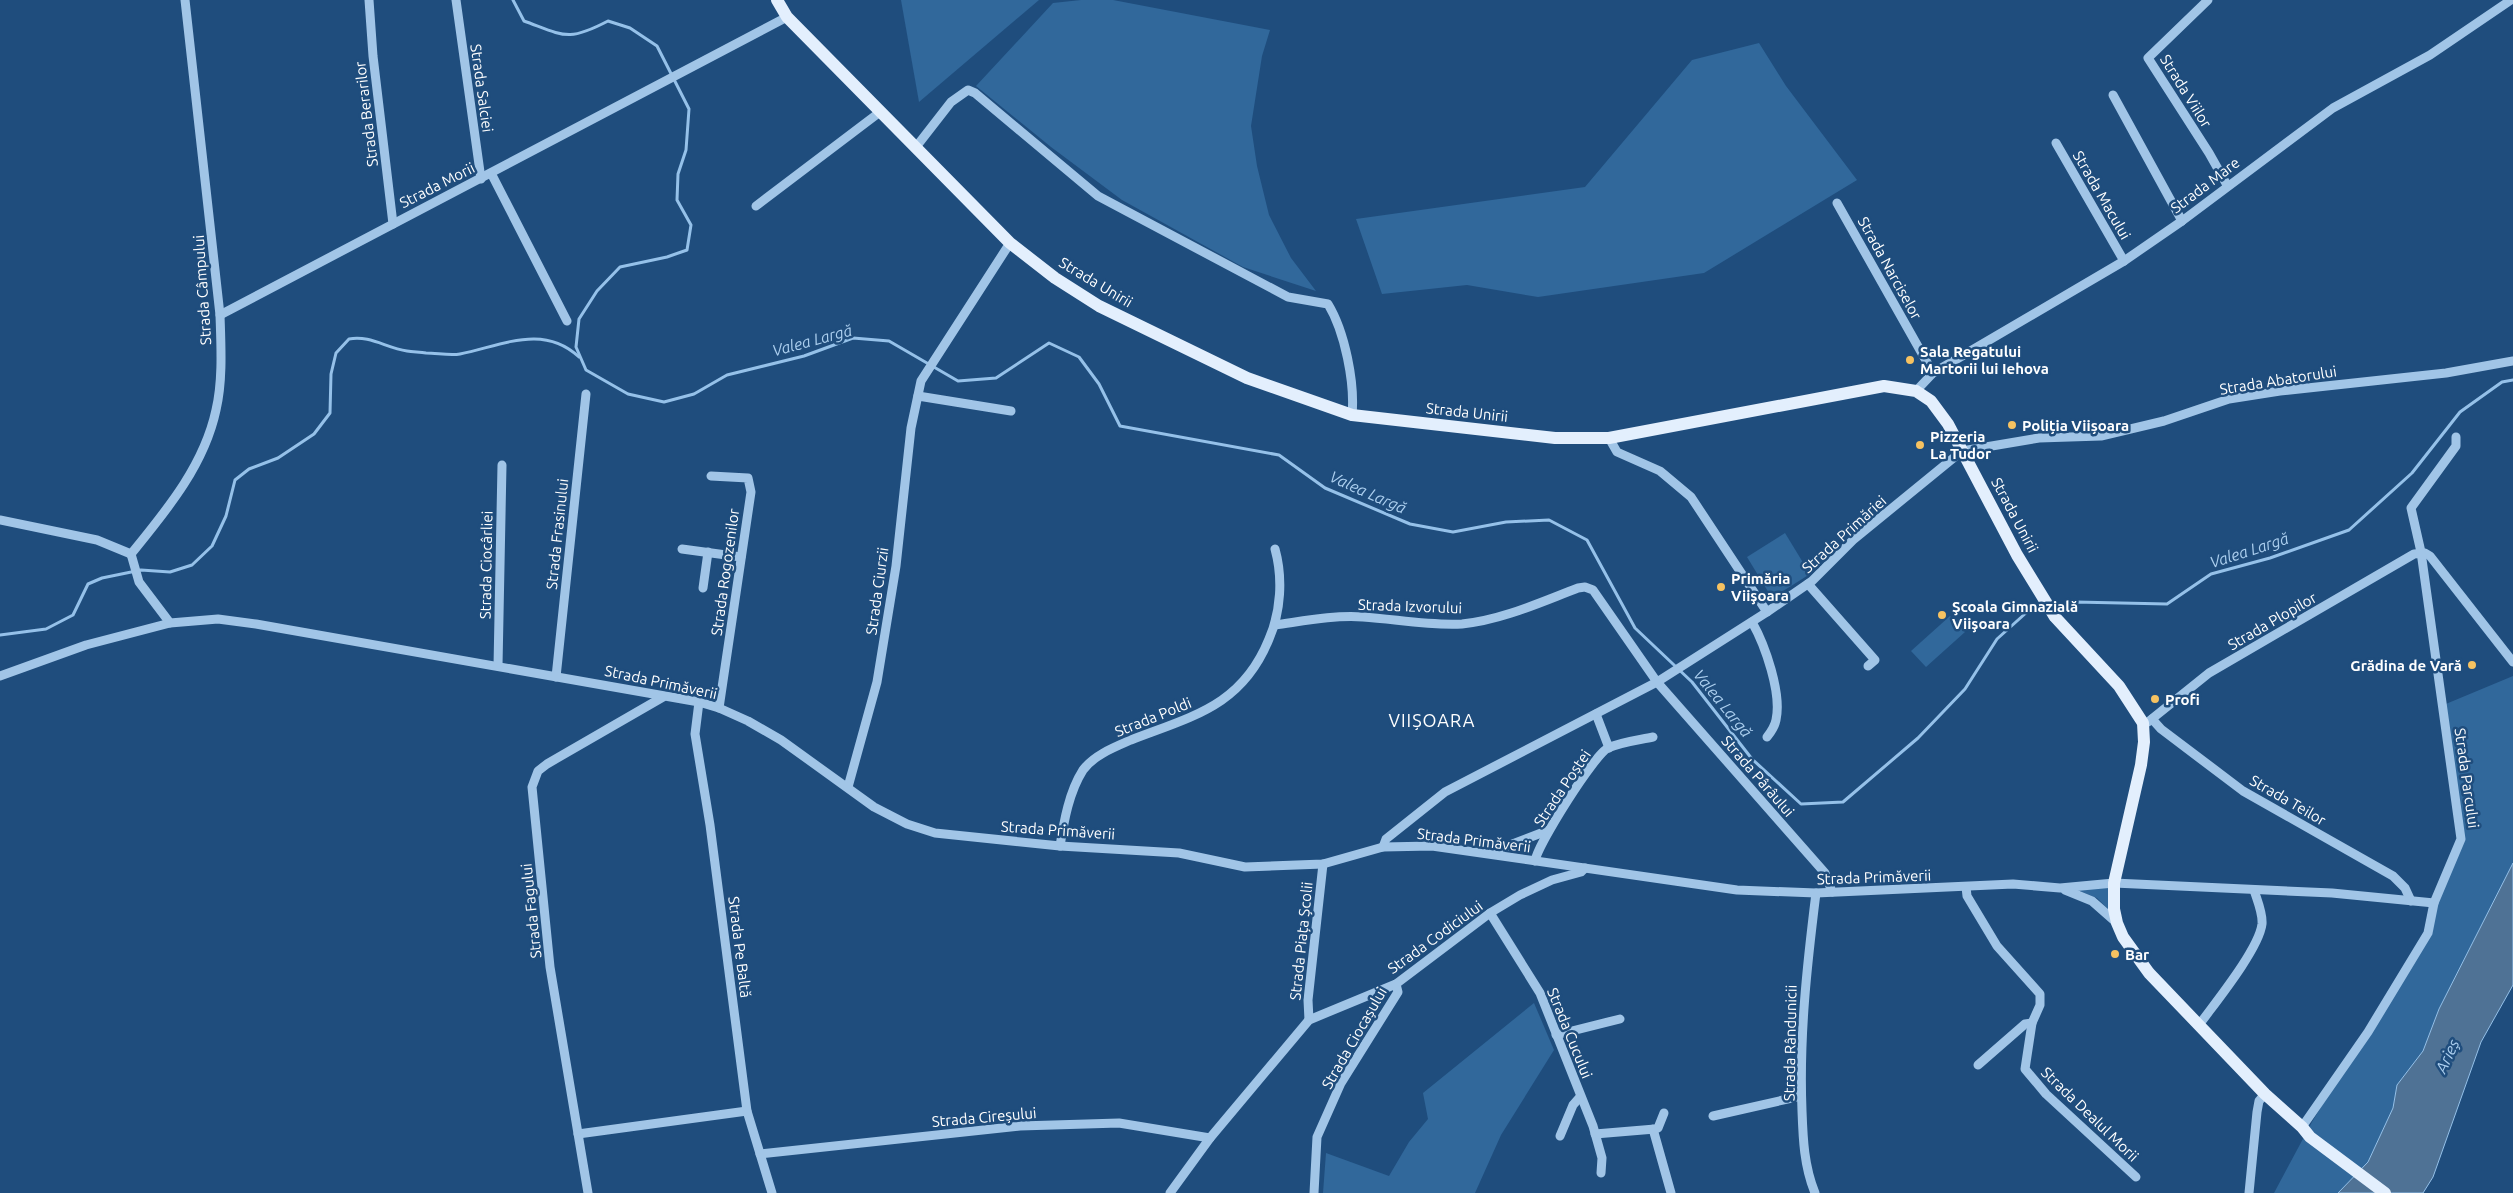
<svg xmlns="http://www.w3.org/2000/svg" width="2513" height="1193" viewBox="0 0 2513 1193" font-family="Ubuntu,sans-serif">
  <rect width="100%" height="100%" fill="#1f4d7d"/>
  <g fill="#31689b">
    <polygon points="901,0 1039,0 919,102"/>
    <polygon points="1081,0 1113,0 1270,30 1262,56 1251,126 1257,166 1269,215 1291,258 1316,291 1243,267 1122,200 1051,147 976,86 1053,3"/>
    <polygon points="1759,43 1786,86 1857,180 1704,273 1538,297 1467,285 1382,294 1356,219 1585,187 1692,60"/>
    <polygon points="1785,533 1810,574 1772,598 1747,557"/>
    <polygon points="1950,616 1965,632 1926,667 1911,651"/>
    <polygon points="2513,676 2513,863 2439,1009 2423,1051 2397,1085 2393,1108 2368,1162 2338,1193 2274,1193 2312,1122 2425,935 2459,840 2441,706"/>
    <polygon points="2109,886 2110,911 2097,898 2077,890"/>
    <polygon points="1534,1003 1554,1050 1501,1135 1475,1193 1323,1193 1326,1153 1389,1176 1409,1142 1428,1119 1423,1093"/>
  </g>
  <polygon fill="#4f7295" stroke="#95c1e9" points="2513,863 2513,985 2481,1042 2433,1177 2423,1193 2338,1193 2368,1162 2393,1108 2397,1085 2423,1051 2439,1009"/>
  <g fill="none" stroke-linecap="round" stroke-linejoin="round">
    <g stroke="#95c1e9" stroke-width="3">
      <path d="M 513,0 L 524,21 C 565,36 568,42 608,21 L 630,28 L 657,46 L 689,109 L 686,150 L 678,174 L 677,200 L 691,225 L 687,250 L 667,257 L 620,267 L 597,291 L 579,319 L 576,347 L 586,370 L 628,394 L 664,402 L 694,394 L 727,375 L 804,356 L 853,338 L 889,341 L 958,381 L 996,378 L 1049,343 L 1079,357 L 1099,384 L 1120,426 L 1279,455 L 1325,488 L 1410,524 L 1453,532 L 1506,522 L 1549,520 L 1587,540 L 1635,628 L 1692,682 L 1752,759 L 1801,804 L 1843,802 L 1918,738 L 1965,689 L 1997,639 L 2027,612 L 2047,608"/>
      <polyline points="2053,607 2075,602 2167,604 2211,574 2270,558 2349,530 2412,473 2460,412 2502,382 2513,380"/>
      <path d="M 0,635 L 46,629 L 73,615 L 88,584 L 102,578 L 141,570 L 170,572 L 192,565 L 212,546 L 226,516 L 235,480 L 249,469 L 278,458 L 314,434 L 330,413 L 331,374 L 336,353 L 349,339 C 370,335 386,348 407,351 C 413,352 420,352 426,353 C 437,353 450,356 460,354 C 501,346 543,323 579,357"/>
    </g>
    <g stroke="#a1c5e7" stroke-width="9">
      <polyline points="369,0 373,56 393,224"/>
      <polyline points="456,0 481,179"/>
      <polyline points="2208,0 2148,58 2209,153 2227,185"/>
      <polyline points="2113,95 2182,221"/>
      <polyline points="2056,143 2124,261"/>
      <path d="M 916,147 L 951,102 L 968,90 L 975,93 L 1098,196 L 1288,297 L 1328,304 C 1345,332 1355,383 1352,415"/>
      <polyline points="491,173 567,321"/>
      <polyline points="1837,203 1933,373"/>
      <polyline points="756,206 880,112"/>
      <polyline points="220,315 787,17"/>
      <polyline points="1916,391 1933,373 2124,261 2182,221 2333,108 2430,55 2511,0"/>
      <polyline points="918,396 1011,411"/>
      <polyline points="1609,438 1617,452 1660,471 1691,497 1767,612"/>
      <polyline points="711,476 748,478 751,492 719,708"/>
      <polyline points="0,520 97,540 131,554"/>
      <polyline points="682,549 741,557"/>
      <polyline points="131,554 139,582 170,623 218,619 256,624 699,702 719,708 748,721 781,740 874,807 907,824 935,833 1060,846 1179,853 1245,867 1323,864 1383,847 1432,846 1737,890 1816,893 2013,884 2060,888 2114,883 2332,893 2434,903"/>
      <path d="M 131,554 C 166,511 204,466 216,410 C 223,380 221,346 220,315 L 185,0"/>
      <polyline points="1808,584 1875,660 1868,666"/>
      <polyline points="703,588 708,552"/>
      <path d="M 1752,622 C 1765,645 1782,693 1776,720 C 1775,725 1771,732 1767,737"/>
      <path d="M 1275,625 C 1304,621 1333,615 1363,617 C 1395,619 1429,626 1462,624 C 1502,620 1541,602 1578,588 L 1585,587 L 1593,590 L 1657,682 L 1825,873 L 1832,892"/>
      <polyline points="498,666 502,465"/>
      <polyline points="0,676 86,645 170,623"/>
      <polyline points="556,677 586,394"/>
      <polyline points="699,702 695,734 710,825 747,1111 772,1193"/>
      <polyline points="1596,714 1609,748"/>
      <polyline points="2152,719 2161,729 2243,791 2393,876 2405,888 2411,901"/>
      <polyline points="2143,723 2148,722 2209,673 2414,554 2425,553 2430,556 2513,662"/>
      <polyline points="848,787 877,682 896,566 911,428 921,381 1010,243"/>
      <path d="M 1060,846 C 1064,821 1069,792 1083,770 C 1094,755 1115,747 1131,740 C 1193,716 1242,706 1269,639 C 1281,611 1283,578 1275,549"/>
      <polyline points="1383,847 1386,839 1445,792 1657,682 1767,612 1812,581 1853,540 1962,451 2039,438 2101,436 2164,421 2229,399 2280,391 2446,373 2513,361"/>
      <polyline points="1489,853 1549,830"/>
      <path d="M 1535,861 C 1538,844 1594,755 1608,748 C 1621,742 1639,740 1653,737"/>
      <polyline points="1966,887 1967,896 1997,946 2040,994 2040,1005 2032,1023 2025,1069 2046,1094 2136,1177"/>
      <polyline points="2065,890 2092,901 2117,923"/>
      <polyline points="1490,913 1540,993 1593,1126 1602,1158 1601,1173"/>
      <polyline points="1309,1020 1308,1000 1323,864"/>
      <path d="M 2199,1025 C 2215,1003 2259,949 2262,924 C 2263,913 2257,900 2254,890"/>
      <polyline points="1556,1035 1620,1019"/>
      <polyline points="1978,1065 2025,1024 2032,1023"/>
      <polyline points="1713,1116 1801,1096"/>
      <polyline points="2302,1127 2368,1032 2428,933 2434,903 2461,839 2421,552 2411,508 2456,446 2456,437"/>
      <polyline points="1653,1129 1671,1193"/>
      <polyline points="578,1134 747,1111"/>
      <polyline points="1595,1134 1655,1129 1658,1128 1664,1113"/>
      <polyline points="1560,1136 1573,1105 1580,1097"/>
      <polyline points="760,1154 1020,1126 1119,1123 1210,1138"/>
      <polyline points="588,1193 550,967 532,787 538,771 547,764 663,697"/>
      <polyline points="1170,1193 1210,1138 1309,1020 1396,984 1490,913 1520,895 1552,880 1581,872 1585,868"/>
      <polyline points="1314,1193 1317,1137 1341,1083 1398,992 1396,984"/>
      <path d="M 1815,1193 C 1804,1166 1803,1139 1802,1111 C 1799,1037 1807,965 1816,893"/>
      <polyline points="2249,1193 2257,1112 2259,1101 2265,1094"/>
    </g>
    <polyline stroke="#e3effd" stroke-width="12" points="777,0 787,17 1010,243 1055,278 1099,306 1247,378 1352,415 1555,438 1609,438 1884,386 1916,391 1931,401 1948,424 2017,555 2055,617 2119,686 2143,723 2144,742 2141,765 2114,883 2114,909 2117,923 2123,937 2149,973 2265,1094 2302,1127 2310,1137 2385,1193"/>
  </g>
  <g fill="#f6c261" stroke="#1f4d7d" stroke-width="2">
    <circle cx="1910" cy="360" r="5"/>
    <circle cx="2012" cy="425" r="5"/>
    <circle cx="1920" cy="445" r="5"/>
    <circle cx="1721" cy="587" r="5"/>
    <circle cx="1942" cy="615" r="5"/>
    <circle cx="2472" cy="665" r="5"/>
    <circle cx="2155" cy="699" r="5"/>
    <circle cx="2115" cy="954" r="5"/>
  </g>
  <g text-anchor="middle" dominant-baseline="central" stroke-width="5" stroke-linejoin="round" paint-order="stroke">
    <g font-size="15" fill="#fff" stroke="#1f4d7d">
      <text transform="translate(482 88) rotate(82)">Strada Salciei</text>
      <text transform="translate(2186 91) rotate(58)">Strada Viilor</text>
      <text transform="translate(366 114) rotate(-97)">Strada Berarilor</text>
      <text transform="translate(437 185) rotate(-27)">Strada Morii</text>
      <text transform="translate(2205 185) rotate(-37)">Strada Mare</text>
      <text transform="translate(2102 195) rotate(60)">Strada Macului</text>
      <text transform="translate(1890 268) rotate(61)">Strada Narciselor</text>
      <text transform="translate(1096 282) rotate(31)">Strada Unirii</text>
      <text transform="translate(202 290) rotate(-94)">Strada Câmpului</text>
      <text transform="translate(2278 380) rotate(-9)">Strada Abatorului</text>
      <text transform="translate(1467 412) rotate(6)">Strada Unirii</text>
      <text transform="translate(2015 515) rotate(62)">Strada Unirii</text>
      <text transform="translate(557 534) rotate(-84)">Strada Frasinului</text>
      <text transform="translate(1844 534) rotate(-42)">Strada Primăriei</text>
      <text transform="translate(486 565) rotate(-89)">Strada Ciocârliei</text>
      <text transform="translate(725 572) rotate(-82)">Strada Rogozenilor</text>
      <text transform="translate(877 591) rotate(-82)">Strada Ciurzii</text>
      <text transform="translate(1410 606) rotate(2)">Strada Izvorului</text>
      <text transform="translate(2272 621) rotate(-30)">Strada Plopilor</text>
      <text transform="translate(661 682) rotate(12)">Strada Primăverii</text>
      <text transform="translate(1153 717) rotate(-22)">Strada Poldi</text>
      <text transform="translate(1758 776) rotate(49)">Strada Pârâului</text>
      <text transform="translate(2467 778) rotate(82)">Strada Parcului</text>
      <text transform="translate(1562 788) rotate(-56)">Strada Poștei</text>
      <text transform="translate(2288 800) rotate(30)">Strada Teilor</text>
      <text transform="translate(1058 830) rotate(4)">Strada Primăverii</text>
      <text transform="translate(1474 840) rotate(7)">Strada Primăverii</text>
      <text transform="translate(1874 877) rotate(-2)">Strada Primăverii</text>
      <text transform="translate(531 911) rotate(-96)">Strada Fagului</text>
      <text transform="translate(1435 937) rotate(-36)">Strada Codiciului</text>
      <text transform="translate(1301 941) rotate(-84)">Strada Piața Școlii</text>
      <text transform="translate(740 947) rotate(83)">Strada Pe Baltă</text>
      <text transform="translate(1570 1033) rotate(68)">Strada Cucului</text>
      <text transform="translate(1354 1038) rotate(-60)">Strada Ciocașului</text>
      <text transform="translate(1790 1043) rotate(-89)">Strada Rândunicii</text>
      <text transform="translate(2090 1114) rotate(44)">Strada Dealul Morii</text>
      <text transform="translate(984 1117) rotate(-5)">Strada Cireșului</text>
    </g>
    <g font-size="15" font-weight="bold" fill="#fff" stroke="#1f4d7d" text-anchor="start">
      <text x="1920" y="351">Sala Regatului<tspan x="1920" dy="17">Martorii lui Iehova</tspan></text>
      <text x="2022" y="425">Poliția Viișoara</text>
      <text x="1930" y="436">Pizzeria<tspan x="1930" dy="17">La Tudor</tspan></text>
      <text x="1731" y="578">Primăria<tspan x="1731" dy="17">Viişoara</tspan></text>
      <text x="1952" y="606">Şcoala Gimnazială<tspan x="1952" dy="17">Viişoara</tspan></text>
      <text x="2462" y="665" text-anchor="end">Grădina de Vară</text>
      <text x="2165" y="699">Profi</text>
      <text x="2125" y="954">Bar</text>
    </g>
    <g font-size="16" font-style="italic" fill="#accfef" stroke="#1f4d7d">
      <text transform="translate(812 340) rotate(-15)">Valea Largă</text>
      <text transform="translate(1368 492) rotate(24)">Valea Largă</text>
      <text transform="translate(2249 550) rotate(-18)">Valea Largă</text>
      <text transform="translate(1723 703) rotate(51)">Valea Largă</text>
      <text transform="translate(2447 1056) rotate(-65)">Arieș</text>
    </g>
    <g font-size="18" letter-spacing="1" fill="#fff" stroke="#1f4d7d">
      <text x="1432" y="720">VIIȘOARA</text>
    </g>
  </g>
</svg>
